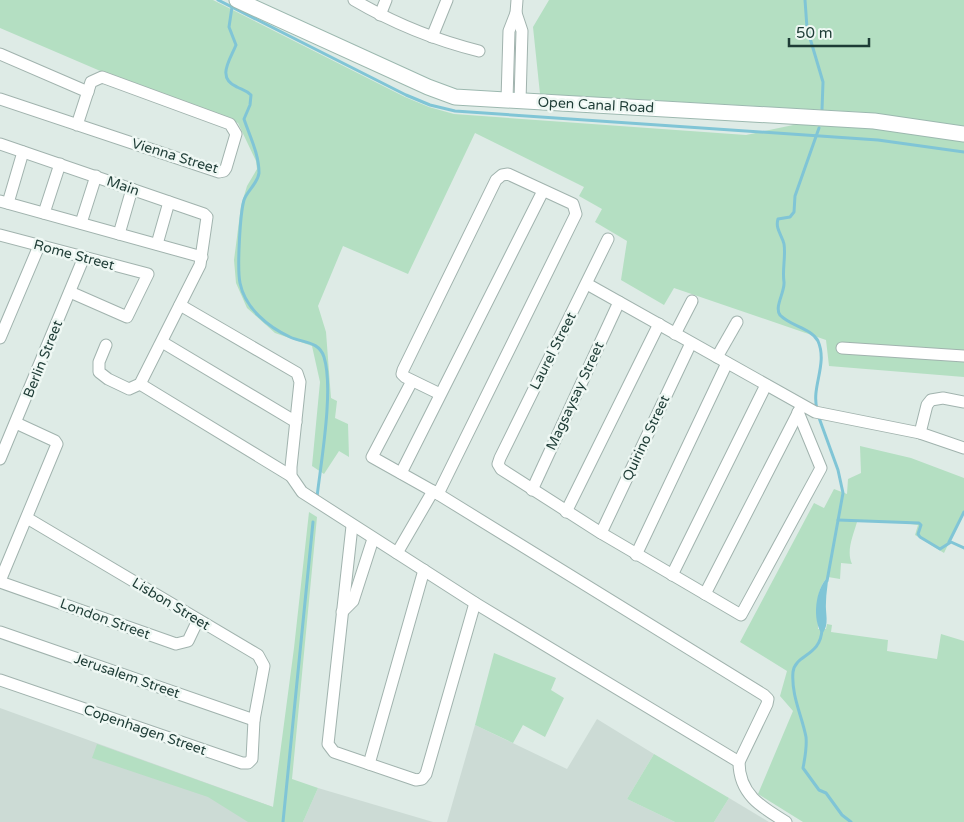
<svg xmlns="http://www.w3.org/2000/svg" width="964" height="822" viewBox="0 0 964 822" font-family="'Varela Round',sans-serif">
  <rect width="100%" height="100%" fill="#deebe6"/>
  <g fill="#ccdbd5">
    <polygon points="0,708 273,807 274,822 0,822"/>
    <polygon points="597,719 654,754 627,799 675,822 447,822 475,725 567,769"/>
    <polygon points="318,788 433,822 303,822"/>
    <polygon points="729,798 769,822 714,822"/>
  </g>
  <g fill="#b4dfc2">
    <polygon points="0,0 213,0 405,97 429,107 454,114 746,135 798,124 876,128 964,141 964,377 829,366 826,340 674,288 664,305 621,280 627,241 595,222 602,209 579,196 584,187 475,133 408,274 343,246 318,306 326,332 331,398 337,401 335,418 348,424 349,457 339,451 324,474 312,466 320,382 312,346 275,333 247,308 236,283 234,260 241,206 247,186 257,169 256,161 238,123 112,76 0,28"/>
    <polygon points="549,0 964,0 964,126 862,112 540,94 533,27"/>
    <path d="M 860,446 L 911,458 L 964,478 L 964,512 L 944,553 L 915,535 L 918,525 L 887,521 L 857,522 C 853,536 846,551 852,564 L 841,563 L 840,579 L 828,577 C 814,590 818,612 818,629 L 826,629 L 827,624 L 832,625 L 831,632 L 888,640 L 887,651 L 937,659 L 941,634 L 964,641 L 964,822 L 803,822 L 758,794 L 793,711 L 780,696 L 787,671 L 740,642 L 814,503 L 824,508 L 834,489 L 847,494 L 848,479 L 861,473 Z"/>
    <polygon points="309,512 317,517 292,779 318,788 303,822 248,822 208,797 92,758 97,744 273,807 294,648"/>
    <polygon points="494,653 556,678 551,690 564,698 545,737 523,725 513,743 475,725"/>
    <polygon points="654,754 729,798 714,822 675,822 627,799"/>
  </g>
  <path fill="#80c5d6" d="M 828,577 C 828,586 826,593 826,602 C 825,614 830,624 822,634 C 812,620 815,589 828,577 Z"/>
  <g fill="none" stroke-linecap="round" stroke-linejoin="round">
    <g stroke="#80c5d6" stroke-width="3">
      <polyline points="218,0 406,95 430,105 455,111 878,140 964,152"/>
      <polyline points="805,0 807,28 823,82 822,110"/>
      <path d="M 232,7 L 229,27 L 236,45 C 230,60 216,78 237,87 C 243,90 246,90 251,95 L 250,105 L 244,119 C 250,137 259,154 259,173 C 258,183 247,191 244,200 C 240,214 237,268 240,283 C 245,308 268,327 290,337 C 303,343 319,341 324,357 C 334,389 321,462 317,497"/>
      <path d="M 817,409 C 811,387 828,364 818,341 C 811,328 790,326 780,315 C 774,307 785,292 784,282 C 782,270 786,256 784,244 C 782,235 775,229 778,219 L 790,217 L 794,212 L 795,196 L 819,128"/>
      <polyline points="818,415 838,470 843,493 827,581"/>
      <polyline points="838,520 919,523 921,525 918,534 920,537 940,549 951,542 964,548"/>
      <polyline points="949,542 964,512"/>
      <path d="M 822,629 C 821,657 795,654 793,672 C 791,695 802,716 806,737 C 807,747 805,758 803,768 L 819,790 L 826,793 L 842,815 L 851,822"/>
      <polyline points="283,822 313,522"/>
    </g>
    <g stroke="#a1b3ae" stroke-width="13">
      <g id="minor">
        <path d="M 354,0 C 393,23 435,40 479,51"/>
        <polyline points="516,13 522,31 520,101"/>
        <polyline points="380,15 386,0"/>
        <polyline points="432,37 447,0"/>
        <polyline points="0,54 88,92"/>
        <polyline points="0,99 219,172 224,171 226,168 236,134 230,124 102,77 91,82 77,125"/>
        <polyline points="507,100 509,31 516,13 517,0"/>
        <polyline points="0,144 204,214 207,217 200,265 140,384 129,389 108,379 99,372 99,362 106,345"/>
        <polyline points="0,201 202,257"/>
        <polyline points="8,203 23,152"/>
        <polyline points="44,213 60,164"/>
        <polyline points="81,223 96,176"/>
        <polyline points="119,234 132,189"/>
        <polyline points="0,235 148,274 127,317 70,292"/>
        <polyline points="608,239 500,458 498,464 501,469 601,533 741,615 821,468 798,412"/>
        <polyline points="157,244 169,202"/>
        <polyline points="587,284 815,412 920,433 964,448"/>
        <polyline points="180,305 297,373 300,382 291,467 291,476 302,492 475,603 739,762"/>
        <polyline points="675,334 692,301"/>
        <polyline points="0,338 39,246"/>
        <polyline points="162,342 296,422"/>
        <polyline points="842,348 964,356"/>
        <polyline points="717,357 737,322"/>
        <path d="M 412,381 L 372,457 L 438,494 L 764,695 L 768,699 L 767,704 L 739,762 C 739,794 761,807 786,822"/>
        <polyline points="140,384 291,476"/>
        <polyline points="920,433 927,405 931,400 943,398 964,402"/>
        <polyline points="0,459 84,257"/>
        <polyline points="401,473 543,191"/>
        <polyline points="532,490 619,302"/>
        <polyline points="438,494 576,214 573,204 508,174 502,175 496,180 403,370 402,374 405,377 440,394"/>
        <polyline points="566,512 659,324"/>
        <polyline points="352,526 328,744 334,752 416,780 422,779 426,774 475,603"/>
        <polyline points="601,533 691,343"/>
        <polyline points="397,553 433,491"/>
        <polyline points="636,555 727,363"/>
        <polyline points="672,575 766,385"/>
        <polyline points="0,581 57,444 55,441 16,423"/>
        <polyline points="0,582 176,644 188,641 198,620"/>
        <polyline points="705,594 800,409"/>
        <polyline points="342,612 353,601 373,539"/>
        <polyline points="0,632 254,720"/>
        <polyline points="0,680 242,763 248,763 252,759 254,720 264,666 258,655 27,518"/>
        <polyline points="369,764 424,570"/>
      </g>
    </g>
    <g stroke="#9cb8af" stroke-width="17">
      <polyline id="secondary" points="237,0 428,87 455,97 874,121 964,134"/>
    </g>
    <use href="#minor" stroke="#fff" stroke-width="11"/>
    <use href="#secondary" stroke="#fff" stroke-width="15"/>
  </g>
  <g text-anchor="middle" dominant-baseline="central" stroke-width="5" stroke-linejoin="round" paint-order="stroke">
    <g font-size="14" fill="#1e3c36" stroke="#eff8f4">
      <text transform="translate(596 105) rotate(3)">Open Canal Road</text>
      <text transform="translate(175 156) rotate(17)">Vienna Street</text>
      <text transform="translate(123 186) rotate(19)">Main</text>
      <text transform="translate(74 255) rotate(15)">Rome Street</text>
      <text transform="translate(553 351) rotate(-63)">Laurel Street</text>
      <text transform="translate(43 359) rotate(-68)">Berlin Street</text>
      <text transform="translate(575 396) rotate(-65)">Magsaysay Street</text>
      <text transform="translate(646 438) rotate(-65)">Quirino Street</text>
      <text transform="translate(171 604) rotate(31)">Lisbon Street</text>
      <text transform="translate(105 619) rotate(20)">London Street</text>
      <text transform="translate(127 676) rotate(19)">Jerusalem Street</text>
      <text transform="translate(145 730) rotate(19)">Copenhagen Street</text>
    </g>
  </g>
  <path d="M789 38v8h80v-8" fill="none" stroke="#1e3c36" stroke-width="2.5"/>
  <text x="796" y="38" font-size="15" fill="#1e3c36" stroke="#eff8f4" stroke-width="4" paint-order="stroke">50 m</text>
</svg>
